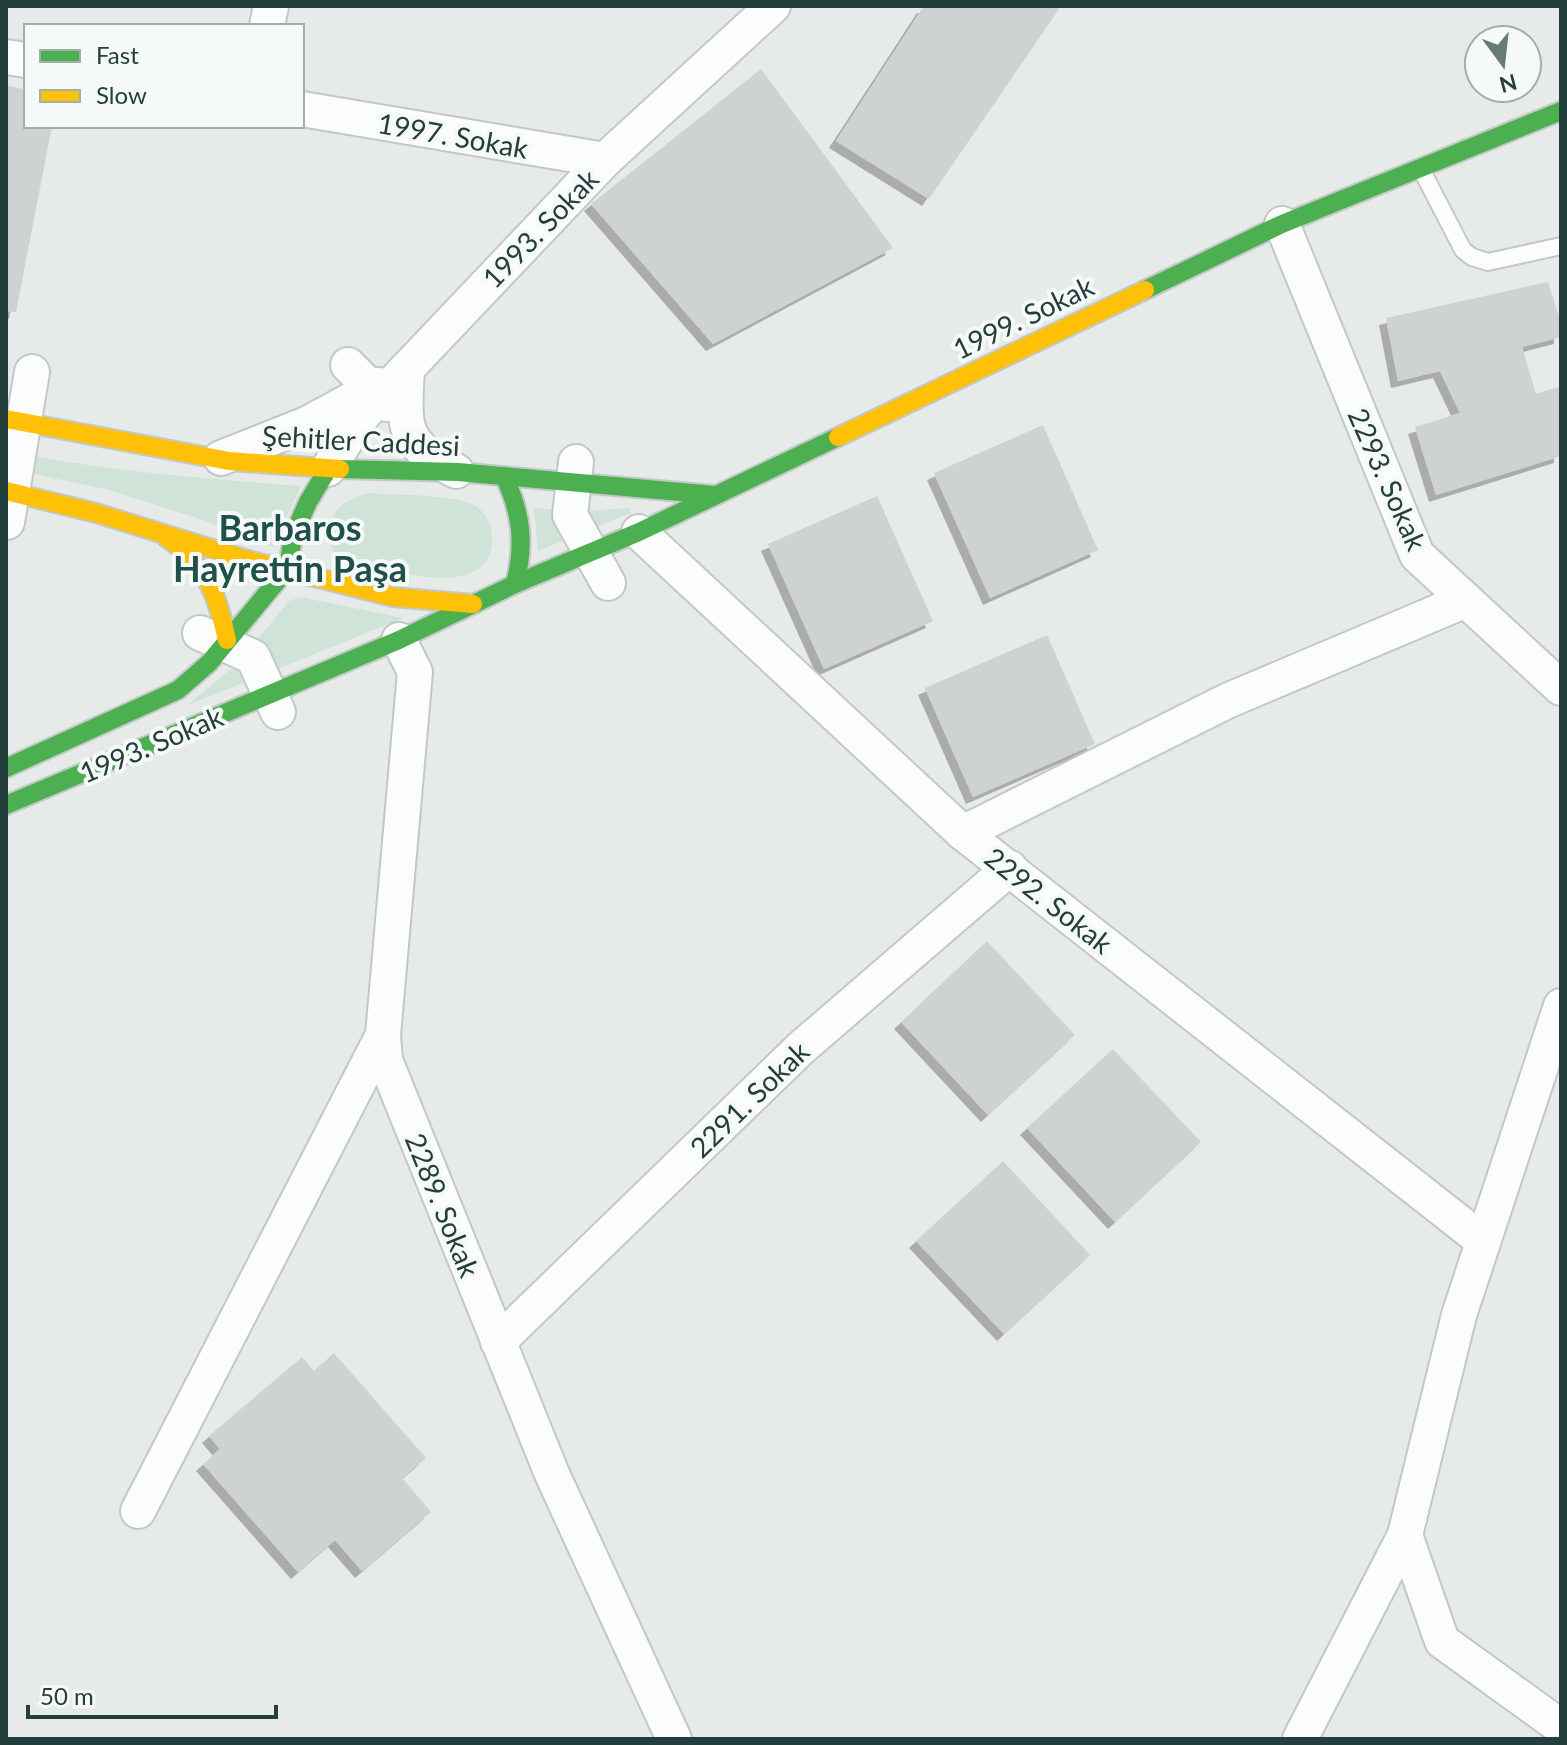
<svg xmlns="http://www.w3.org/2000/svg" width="1567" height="1745" viewBox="0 0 1567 1745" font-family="Lato,sans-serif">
  <defs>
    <filter id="shadow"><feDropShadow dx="-7" dy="7" stdDeviation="0" flood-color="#0004"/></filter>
  </defs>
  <rect width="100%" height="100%" fill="#e6ebe9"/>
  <g fill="#d0e3d8">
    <path d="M 6,451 C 103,471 202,478 301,486 L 273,547 L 200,519 L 109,490 L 6,468 Z"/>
    <path d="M 368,493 C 392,495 460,494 477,507 C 495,520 498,551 482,566 C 472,576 454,578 441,578 C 427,577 413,575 399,574 C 367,571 324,572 330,527 C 332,506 350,499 368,493 Z"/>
    <polygon points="534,508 584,511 630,508 630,513 538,551"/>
    <polygon points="300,597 403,618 186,706 237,664 289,601"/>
  </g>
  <g fill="#ced2d1" filter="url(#shadow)">
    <polygon points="924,6 1061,6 929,199 836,141"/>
    <polygon points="761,69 893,248 713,344 591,204"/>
    <polygon points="6,85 26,90 26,126 52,126 16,312 6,311"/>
    <polygon points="1548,282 1561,323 1561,337 1522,347 1536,394 1561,386 1561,456 1436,495 1415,427 1460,413 1440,371 1398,381 1386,318"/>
    <polygon points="1043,425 1098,550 990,598 934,473"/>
    <polygon points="877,496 933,621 824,669 768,544"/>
    <polygon points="1047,635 1095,744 973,797 925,688"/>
    <polygon points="987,941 1075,1035 988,1115 901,1022"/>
    <polygon points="1113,1049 1201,1142 1115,1222 1027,1128"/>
    <polygon points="1003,1161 1090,1255 1004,1334 916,1241"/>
    <polygon points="334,1353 426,1458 402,1478 431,1512 362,1571 335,1540 298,1572 203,1464 220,1449 209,1436 302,1357 314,1371"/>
  </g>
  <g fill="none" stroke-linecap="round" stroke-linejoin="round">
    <g stroke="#c3c8c6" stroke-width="20">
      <polyline id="lane" points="1421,169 1463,250 1472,257 1488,262 1561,246"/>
    </g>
    <g stroke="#c3c8c6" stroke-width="38">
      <g id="street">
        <polyline points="267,26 271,6"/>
        <polyline points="6,57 26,60"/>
        <polyline points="302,109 605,160"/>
        <polyline points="1282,224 1417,555 1561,688"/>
        <polyline points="348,365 387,404"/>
        <path d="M 407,368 C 404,429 400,442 456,471"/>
        <polyline points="221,458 307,424 379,385"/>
        <polyline points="576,462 570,515 608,583"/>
        <polyline points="328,469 360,418 605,160 773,6"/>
        <polyline points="7,522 32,372"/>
        <polyline points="639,532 963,833 1483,1241"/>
        <polyline points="200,633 253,657 278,712"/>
        <polyline points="399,640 415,672 383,1035 385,1060 552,1474 674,1739"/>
        <polyline points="963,833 1227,701 1466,600"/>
        <polyline points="1561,1006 1459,1315 1405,1535 1442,1641 1561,1727"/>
        <polyline points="498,1342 801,1048 1010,868"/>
        <polyline points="138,1511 383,1035"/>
        <polyline points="1300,1739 1405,1535"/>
      </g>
    </g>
    <g stroke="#c2c9c7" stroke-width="22">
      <g id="fast">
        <polyline points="1145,290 1282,224 1561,111"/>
        <polyline points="340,469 458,472 714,495"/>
        <path d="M 504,476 C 522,514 525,544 515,584"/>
        <polyline points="6,768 178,690 209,663 288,568 293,536 308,502 328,469"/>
        <polyline points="6,805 399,640 515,584 639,532 838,437"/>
      </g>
    </g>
    <g stroke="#c2c9c7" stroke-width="22">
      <g id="slow">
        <polyline points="6,419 229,461 340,469"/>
        <polyline points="838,437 1145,290"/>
        <polyline points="6,491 96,513 248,560 393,597 473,604"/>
        <path d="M 167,538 C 207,566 217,594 227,640"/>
      </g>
    </g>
    <use href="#lane" stroke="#fbfcfc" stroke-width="16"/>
    <use href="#street" stroke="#fbfcfc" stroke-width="34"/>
    <use href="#fast" stroke="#4caf50" stroke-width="18"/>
    <use href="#slow" stroke="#ffc107" stroke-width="18"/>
  </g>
  <g text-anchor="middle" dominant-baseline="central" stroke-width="8" stroke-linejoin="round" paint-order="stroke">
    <g font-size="28" fill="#243e3b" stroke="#f5faf8">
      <text transform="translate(453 135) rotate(10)">1997. Sokak</text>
      <text transform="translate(540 228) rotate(-46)">1993. Sokak</text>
      <text transform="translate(1023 317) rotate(-26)">1999. Sokak</text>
      <text transform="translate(361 440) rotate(3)">Şehitler Caddesi</text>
      <text transform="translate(1388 479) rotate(66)">2293. Sokak</text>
      <text transform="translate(151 744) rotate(-23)">1993. Sokak</text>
      <text transform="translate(1049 900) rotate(38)">2292. Sokak</text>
      <text transform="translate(749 1099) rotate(-44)">2291. Sokak</text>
      <text transform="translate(443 1205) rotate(68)">2289. Sokak</text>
    </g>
    <g font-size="36" font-weight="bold" fill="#21504a" stroke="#f5faf8">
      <text x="290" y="527">Barbaros<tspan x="290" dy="41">Hayrettin Paşa</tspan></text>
    </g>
  </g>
  <rect width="1567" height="1745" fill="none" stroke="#243e3b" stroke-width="16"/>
  <rect x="24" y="24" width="280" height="104" fill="#f5faf8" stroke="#a1afac" stroke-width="2"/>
  <rect x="40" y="50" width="40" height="12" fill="#4caf50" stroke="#a1afac" stroke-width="2"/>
  <text x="96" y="64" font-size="24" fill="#243e3b">Fast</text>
  <rect x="40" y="90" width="40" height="12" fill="#ffc107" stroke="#a1afac" stroke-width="2"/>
  <text x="96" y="104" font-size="24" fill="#243e3b">Slow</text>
  <g transform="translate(1503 64) rotate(165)"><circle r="38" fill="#f5faf8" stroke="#a1afac" stroke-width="2"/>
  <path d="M0-6L14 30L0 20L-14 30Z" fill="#687b78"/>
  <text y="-12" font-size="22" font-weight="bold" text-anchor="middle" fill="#243e3b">N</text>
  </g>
  <path d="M28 1705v12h248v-12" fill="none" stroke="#243e3b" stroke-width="4"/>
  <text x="40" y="1705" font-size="24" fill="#243e3b" stroke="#f5faf8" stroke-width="6" paint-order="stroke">50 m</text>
</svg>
